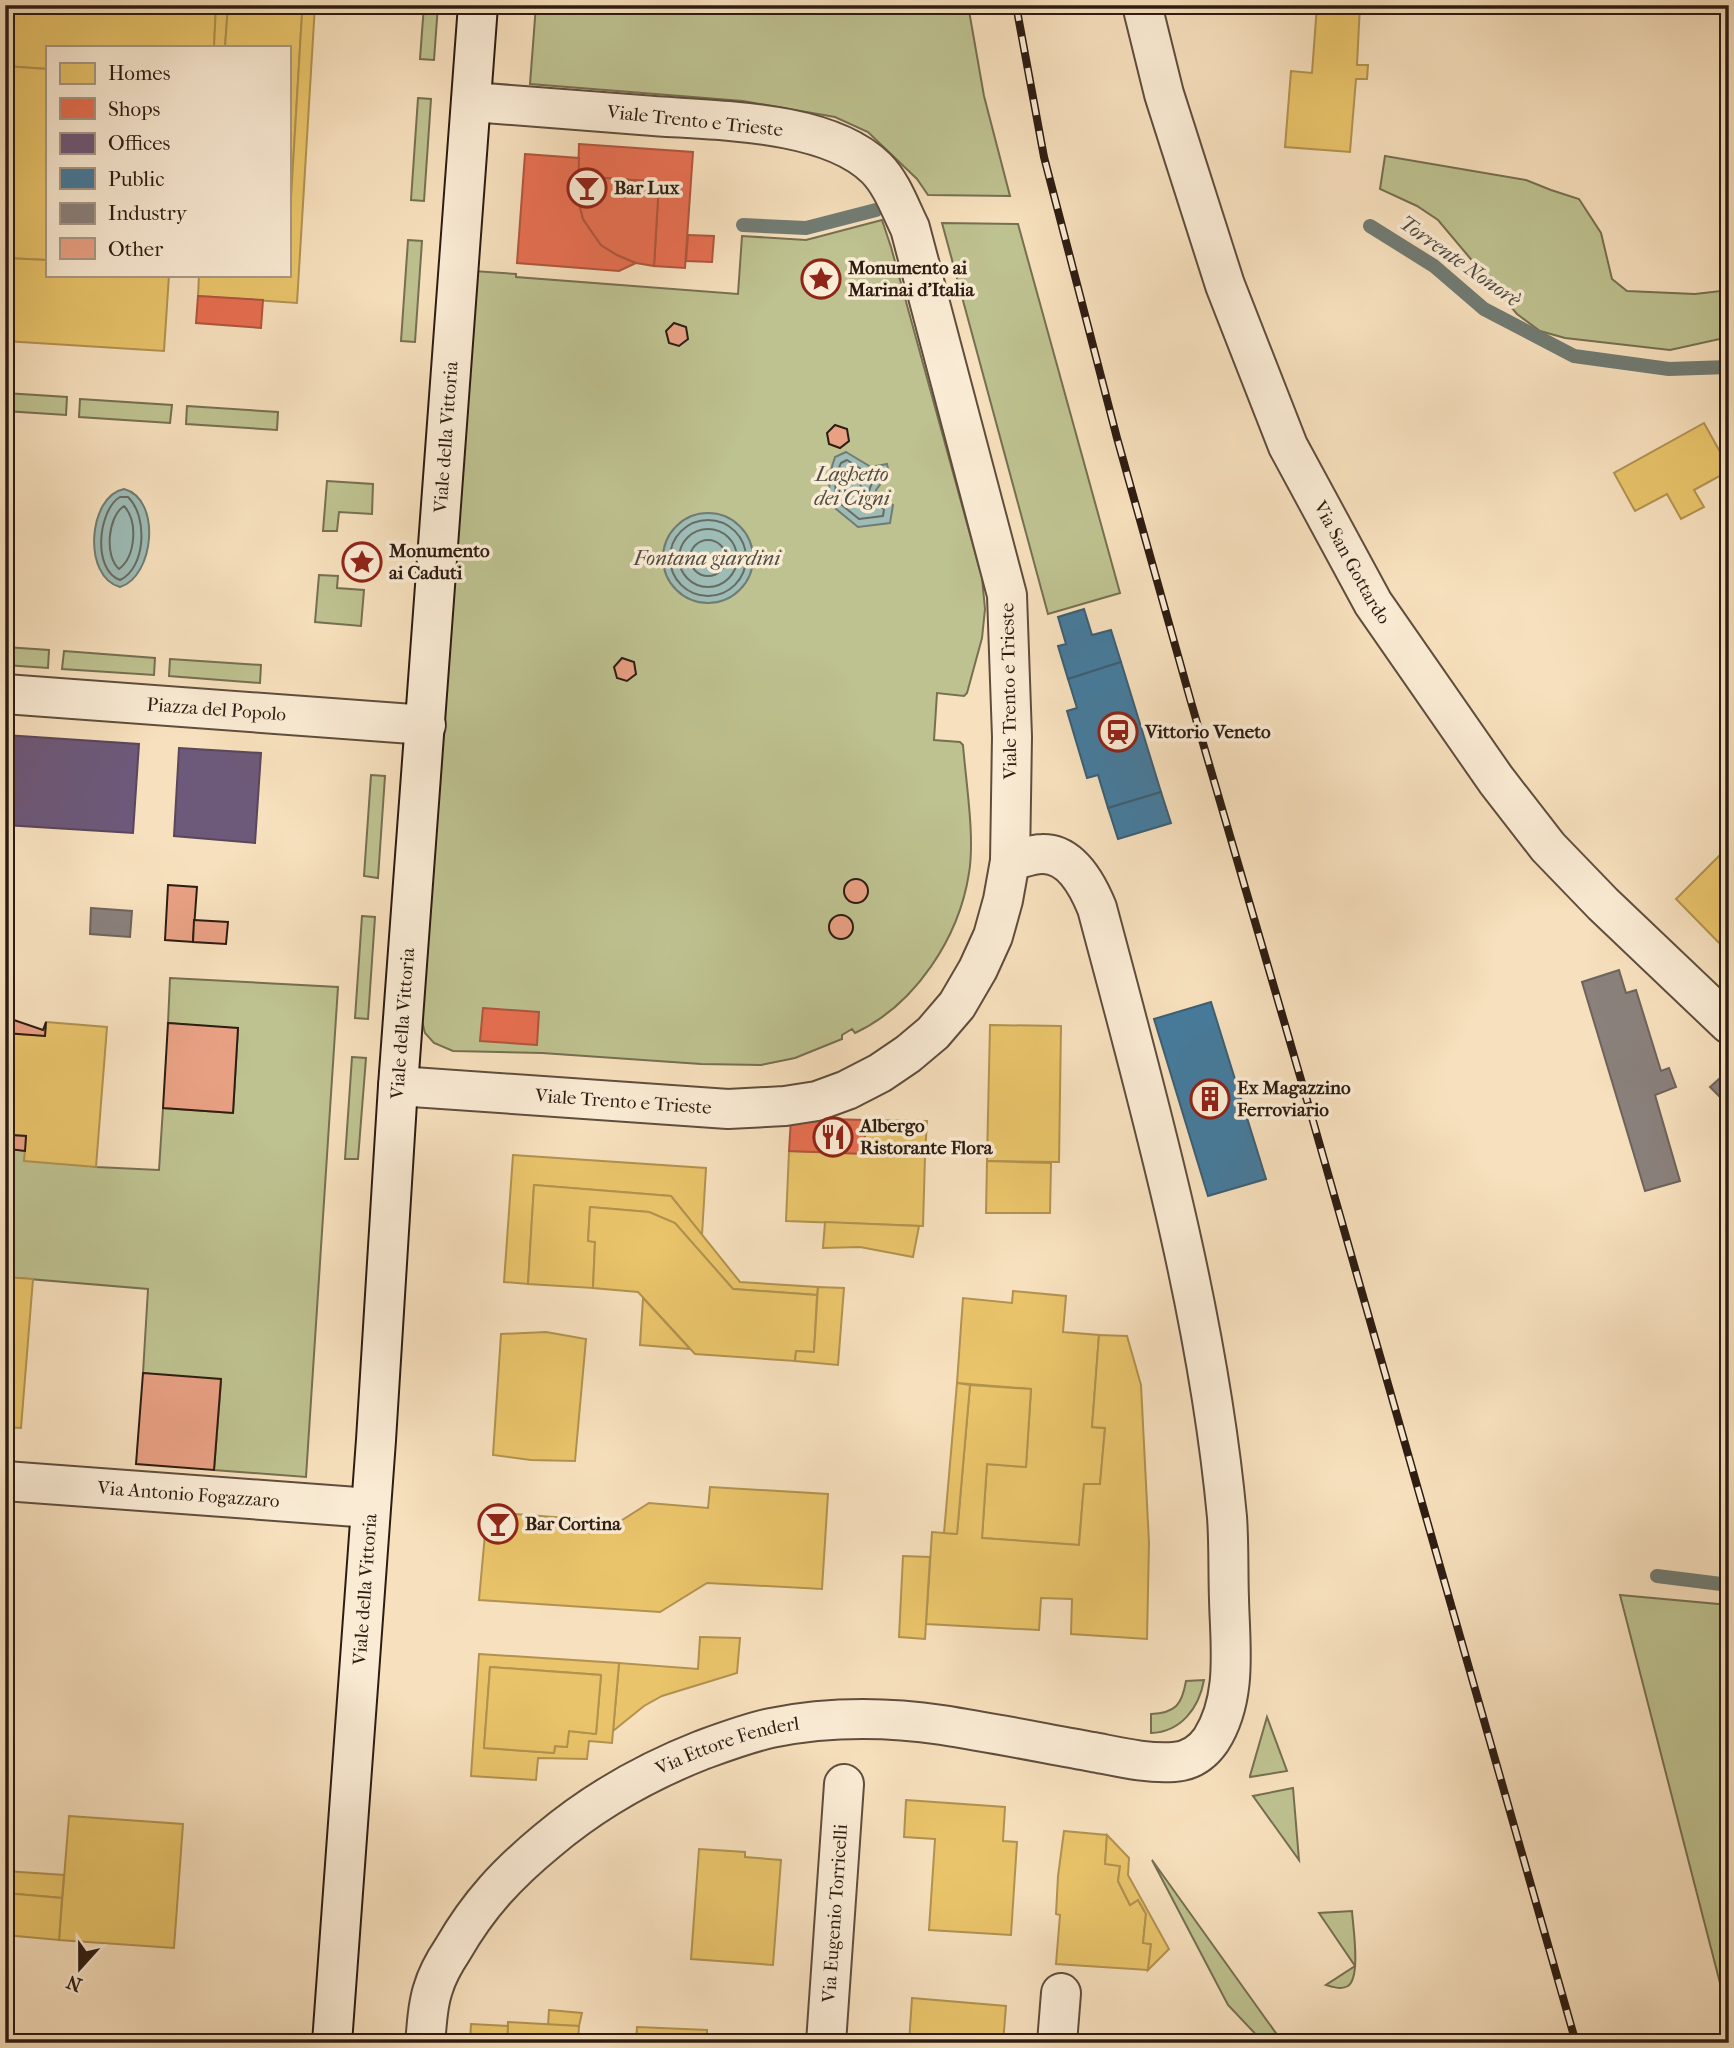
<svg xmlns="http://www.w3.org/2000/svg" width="1734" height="2048" viewBox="0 0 1734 2048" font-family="'IM FELL French Canon',serif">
  <rect width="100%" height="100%" fill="#f7e0bd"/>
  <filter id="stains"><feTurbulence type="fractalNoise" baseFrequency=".00286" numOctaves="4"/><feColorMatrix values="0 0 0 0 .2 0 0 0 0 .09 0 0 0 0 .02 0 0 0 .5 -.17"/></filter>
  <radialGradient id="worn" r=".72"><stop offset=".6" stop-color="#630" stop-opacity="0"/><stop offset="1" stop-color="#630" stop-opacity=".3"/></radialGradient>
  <g fill="#bec290" stroke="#766f51" stroke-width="2">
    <polygon points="424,5 438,5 434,60 420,59"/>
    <polygon points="536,5 968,5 984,96 1010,196 928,195 917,179 868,132 835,117 743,101 530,84"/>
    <polygon points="418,98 431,99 424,201 411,200"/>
    <polygon points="1385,156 1526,180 1551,190 1579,199 1601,233 1612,279 1627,291 1695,294 1729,290 1729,337 1670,350 1565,338 1540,331 1517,314 1438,220 1417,206 1380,189"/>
    <path d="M 882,220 L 891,247 L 982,578 L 985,609 L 982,638 L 967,693 L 964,696 L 937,693 L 934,740 L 960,742 L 963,745 C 966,783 975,837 969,873 C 959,938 915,1005 855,1033 L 852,1029 L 842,1035 L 842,1039 L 795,1058 L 761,1065 L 701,1064 L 542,1053 L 453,1051 L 434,1043 L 425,1033 L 422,1021 L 474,271 L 516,274 L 516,277 L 738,294 L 742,236 L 806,240 Z"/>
    <polygon points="942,223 1018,224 1120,593 1048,614"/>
    <polygon points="408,240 422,241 415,342 401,341"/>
    <polygon points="5,393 67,397 66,415 5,411"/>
    <polygon points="80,399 172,405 170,423 79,417"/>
    <polygon points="187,406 278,412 277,430 186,424"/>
    <polygon points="327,481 373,484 372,514 339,512 337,531 323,531"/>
    <polygon points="319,575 338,576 337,588 364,590 361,626 315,622"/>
    <polygon points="5,647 49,650 48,668 5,665"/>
    <polygon points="64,651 155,658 154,675 62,669"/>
    <polygon points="170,659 261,665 260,683 169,676"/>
    <polygon points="371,775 385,776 378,878 364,876"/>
    <polygon points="362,916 375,917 368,1019 355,1018"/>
    <polygon points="170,978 338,987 306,1477 214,1470 221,1382 143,1373 148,1289 5,1277 5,1134 10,1135 9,1149 25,1151 96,1167 159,1170 163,1108 233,1113 238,1029 168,1023"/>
    <polygon points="352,1057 366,1058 358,1159 345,1159"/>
    <polygon points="1620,1595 1729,1605 1729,2018"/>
    <path d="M 1204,1680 C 1199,1708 1181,1732 1151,1733 L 1151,1714 C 1176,1713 1182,1704 1186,1681 Z"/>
    <polygon points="1267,1717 1287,1771 1250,1777 1250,1776"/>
    <polygon points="1293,1788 1299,1860 1253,1796"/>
    <polygon points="1152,1860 1283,2043 1264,2043 1228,2005"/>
    <path d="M 1352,1911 C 1353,1927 1361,1977 1348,1986 C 1341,1990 1333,1987 1326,1985 L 1355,1966 L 1319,1913 Z"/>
  </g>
  <g fill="#9ebcb6" stroke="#717c74" stroke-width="2">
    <path d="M 846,452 L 871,467 L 887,464 L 889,473 L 876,490 L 877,496 L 893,505 L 890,523 L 858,527 L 830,504 C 828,487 829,473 835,457 Z"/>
    <path d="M 124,489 C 162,499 154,577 120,587 C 82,577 88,496 124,489 Z"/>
    <circle cx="708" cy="558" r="45"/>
  </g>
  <g fill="#e9c46a" stroke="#b19250" stroke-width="2" fill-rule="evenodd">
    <polygon points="5,5 216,5 214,47 47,47 47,69 5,66"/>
    <polygon points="216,5 228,5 225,47 214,47"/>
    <polygon points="228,5 272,5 272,13 302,14 289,231 289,47 225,47"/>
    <polygon points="272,5 315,5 297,303 198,296 199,275 289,275 289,231 302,14 272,13"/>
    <polygon points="1317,5 1360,5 1357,65 1368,65 1367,79 1356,79 1350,152 1285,147 1291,71 1312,73"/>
    <polygon points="1360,5 1387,5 1387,8 1360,7"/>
    <polygon points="5,66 47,69 47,260 5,258"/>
    <polygon points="5,258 47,260 47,275 169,275 164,351 5,341"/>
    <polygon points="1704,423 1729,468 1729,471 1694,490 1704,507 1681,519 1667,494 1635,511 1614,473"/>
    <polygon points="1729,846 1729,953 1676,899"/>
    <polygon points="46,1022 107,1027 96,1167 24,1161 26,1136 5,1134 5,1033 45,1036"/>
    <polygon points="990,1025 1061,1026 1059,1162 987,1161"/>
    <polygon points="865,1120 927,1121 925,1156 865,1154"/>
    <polygon points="789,1151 925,1156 923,1226 786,1221"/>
    <polygon points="513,1155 706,1168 702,1235 671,1196 534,1185 528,1284 504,1282"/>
    <polygon points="987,1161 1051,1163 1050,1213 986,1213"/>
    <polygon points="534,1185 671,1196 740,1282 818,1287 817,1295 733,1289 675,1223 649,1212 590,1207 588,1241 595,1242 593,1288 528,1284"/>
    <polygon points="590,1207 649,1212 675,1223 733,1289 817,1295 814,1352 796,1351 795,1361 695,1354 638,1292 593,1288 595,1242 588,1241"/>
    <polygon points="825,1222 919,1226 913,1257 860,1247 823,1248"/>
    <polygon points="5,1277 33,1279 21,1428 5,1427"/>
    <polygon points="818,1287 844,1288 838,1365 795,1361 796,1351 814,1352"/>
    <polygon points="1013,1291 1066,1296 1063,1332 1099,1335 1092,1427 1105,1428 1100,1484 1084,1484 1079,1545 982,1538 987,1464 1026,1467 1031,1389 957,1383 963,1298 1012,1303"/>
    <polygon points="643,1298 690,1349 640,1345"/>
    <polygon points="546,1332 586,1339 575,1461 531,1460 493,1455 501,1334"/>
    <polygon points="1099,1335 1127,1336 1141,1385 1149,1543 1147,1639 1071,1634 1072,1599 1041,1598 1039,1630 926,1624 932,1532 957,1534 970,1385 1031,1389 1026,1467 987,1464 982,1538 1079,1545 1084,1484 1100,1484 1105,1428 1092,1427"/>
    <polygon points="957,1383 970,1385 957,1534 944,1533"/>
    <polygon points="710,1487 828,1494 822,1589 707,1583 660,1612 479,1600 487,1512 619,1522 649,1503 708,1508"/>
    <polygon points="903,1556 930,1557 925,1639 899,1637"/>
    <polygon points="700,1637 740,1638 737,1673 662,1696 644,1706 613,1731 619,1663 698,1669"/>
    <path d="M 479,1654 L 619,1663 L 612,1743 L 589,1741 L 587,1759 L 538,1758 L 536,1780 L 471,1776 ZM 490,1667 L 601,1675 L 596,1734 L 569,1731 L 567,1747 L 555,1746 L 554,1753 L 484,1748 Z"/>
    <polygon points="490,1667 601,1675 596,1734 569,1731 567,1747 555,1746 554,1753 484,1748"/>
    <polygon points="906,1800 1005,1807 1003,1841 1017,1842 1011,1935 929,1930 935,1839 904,1837"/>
    <polygon points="69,1816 183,1824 174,1948 59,1940"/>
    <polygon points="1064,1831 1107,1835 1105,1864 1120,1866 1118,1881 1130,1905 1138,1900 1146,1914 1143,1943 1151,1944 1148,1970 1056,1964 1060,1915 1056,1914 1058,1876"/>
    <polygon points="1107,1835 1129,1858 1128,1875 1169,1949 1148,1970 1151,1944 1143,1943 1146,1914 1138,1900 1130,1905 1118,1881 1120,1866 1105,1864"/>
    <polygon points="699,1849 745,1852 745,1857 781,1860 773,1965 691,1959"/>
    <polygon points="5,1871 64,1875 62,1898 5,1893"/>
    <polygon points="5,1893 62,1898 59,1940 5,1935"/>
    <polygon points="912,1998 1006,2006 1003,2043 909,2043"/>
    <polygon points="549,2010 582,2013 579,2026 548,2025"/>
    <polygon points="508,2022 579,2026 578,2043 507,2043"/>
    <polygon points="471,2024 508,2026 507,2043 470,2043"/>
    <polygon points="637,2027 707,2030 707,2040 751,2043 636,2043"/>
    <polygon points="1094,2040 1149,2043 1094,2043"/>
  </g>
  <g fill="#e76f51" stroke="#af563e" stroke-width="2">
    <polygon points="579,144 693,152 685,268 654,266 659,182 578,176"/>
    <polygon points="525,154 579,158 578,199 583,219 601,245 617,255 636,263 619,271 517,263"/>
    <polygon points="578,176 659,182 654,266 636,263 617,255 601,245 583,219 578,199"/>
    <polygon points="688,235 714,236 712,262 686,261"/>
    <polygon points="198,296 263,300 261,328 196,323"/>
    <polygon points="483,1008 539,1012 537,1045 480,1041"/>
    <polygon points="791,1118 865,1120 865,1154 789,1151"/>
  </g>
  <g fill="#6d597a" stroke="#5a475b" stroke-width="2">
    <polygon points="5,735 139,744 133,833 5,825"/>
    <polygon points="179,748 261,753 255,843 174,836"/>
  </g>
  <g fill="#457b9d" stroke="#3e5e73" stroke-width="2">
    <polygon points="1084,609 1092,635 1111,630 1121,662 1068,679 1058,646 1066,644 1058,617"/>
    <polygon points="1121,662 1161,792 1108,808 1098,775 1087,778 1067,711 1077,708 1068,679"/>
    <polygon points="1161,792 1171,823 1118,839 1108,808"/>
    <polygon points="1211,1002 1266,1179 1208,1196 1154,1019"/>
  </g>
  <g fill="#8a817c" stroke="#6e635c" stroke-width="2">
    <polygon points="91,908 132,911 130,937 90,934"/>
    <polygon points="1619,970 1626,993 1636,990 1661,1071 1669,1068 1676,1087 1655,1095 1680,1181 1645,1191 1582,982"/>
    <polygon points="1729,1070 1729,1106 1710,1087"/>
  </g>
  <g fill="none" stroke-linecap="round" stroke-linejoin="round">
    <g stroke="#666c64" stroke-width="2">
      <path d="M 847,460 L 867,473 L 875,476 L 875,479 C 863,495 871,500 884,509 L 883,516 L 859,519 L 837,501 C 834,487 835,475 841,463 Z"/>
      <polygon points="847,473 861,481 860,491 863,504 861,508 858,507 845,496 845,476"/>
      <path d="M 120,497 L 128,497 C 148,516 146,568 120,580 C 92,570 98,510 120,497 Z"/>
      <path d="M 124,506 C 138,521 136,556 119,569 C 104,556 108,516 124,506 Z"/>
      <circle cx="708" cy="558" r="38"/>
      <circle cx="708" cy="558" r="29"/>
      <circle cx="708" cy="558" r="18"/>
    </g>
    <g stroke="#717c74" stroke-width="14">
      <polyline points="743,225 806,228 876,210"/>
      <polyline points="1370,226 1434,266 1484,309 1574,356 1669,369 1729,367"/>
      <polyline points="1657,1576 1729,1585"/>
    </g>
  </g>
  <g fill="#e9a184" stroke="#2d1c12" stroke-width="2">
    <polygon points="674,323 686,327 688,339 679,346 669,343 666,331"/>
    <polygon points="835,425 847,429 849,441 840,448 829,444 827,433"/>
    <polygon points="622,658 634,662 636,674 627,681 617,678 614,667"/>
    <circle cx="856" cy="891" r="12"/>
    <polygon points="168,885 197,887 193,942 165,940"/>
    <circle cx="841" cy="927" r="12"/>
    <polygon points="194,920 228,922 226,944 193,942"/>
    <polygon points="5,1017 43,1030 46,1022 45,1036 5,1033"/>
    <polygon points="168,1023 238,1028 233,1113 163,1108"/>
    <polygon points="10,1135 26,1136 25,1151 9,1149"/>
    <polygon points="143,1373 221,1379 214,1470 136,1464"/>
  </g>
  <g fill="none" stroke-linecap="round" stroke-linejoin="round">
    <g stroke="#604d3d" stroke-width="42">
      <g id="street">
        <path id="s1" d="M 1142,5 L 1164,94 L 1225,285 L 1288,446 L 1373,603 L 1496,780 L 1548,847 L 1603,904 L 1729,1024"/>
        <path id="s2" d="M 5,694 L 426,725"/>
        <path id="s3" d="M 398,1086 L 728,1109 L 785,1106 L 817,1101 L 847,1090 L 880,1073 L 908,1054 L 933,1033 L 957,1005 L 978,969 L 993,936 L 1003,900 L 1010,861 L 1012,737 L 1007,595 L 910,228 C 900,208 892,184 876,168 C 825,118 709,121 641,115 C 585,111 528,106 471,102"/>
        <path id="s4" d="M 5,1481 L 370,1508"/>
        <path id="s5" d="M 425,2043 C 427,2026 427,2006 433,1989 C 437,1975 445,1961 453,1949 C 479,1904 507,1874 547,1841 C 593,1802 646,1772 702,1750 C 724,1742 748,1733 771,1728 C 826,1717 887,1717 942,1725 C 993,1733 1043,1743 1093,1752 C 1119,1757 1148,1764 1174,1762 C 1190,1761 1202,1753 1211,1740 C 1238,1698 1230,1645 1229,1599 C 1228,1572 1229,1544 1227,1517 C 1208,1313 1150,1107 1097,908 C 1088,886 1071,853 1042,854 C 1032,854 1020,859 1010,861"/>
        <path id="s6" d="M 826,2043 L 844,1784"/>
        <polyline points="1057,2043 1061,1993"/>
      </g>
    </g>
    <g stroke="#2d1c12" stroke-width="42">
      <g id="secondary">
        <path id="s7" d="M 332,2043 L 376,1440 L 398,1086 L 478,5"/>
      </g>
    </g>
    <use href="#street" stroke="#faebd4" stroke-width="38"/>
    <use href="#secondary" stroke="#faebd4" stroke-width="38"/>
    <g stroke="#2d1c12" stroke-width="8">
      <polyline id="rail" points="1016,5 1044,157 1117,438 1191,702 1311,1114 1576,2043"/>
    </g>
    <use href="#rail" stroke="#faebd4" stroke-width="5" stroke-dasharray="16" stroke-linecap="butt"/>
  </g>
  <defs>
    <g id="bar-ring" transform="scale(2.0125)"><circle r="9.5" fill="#faebd4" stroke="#8f2418" stroke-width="1.5"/><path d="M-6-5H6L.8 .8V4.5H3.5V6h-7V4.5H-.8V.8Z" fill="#8f2418"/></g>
    <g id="sight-ring" transform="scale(2.0125)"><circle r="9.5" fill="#faebd4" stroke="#8f2418" stroke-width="1.5"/><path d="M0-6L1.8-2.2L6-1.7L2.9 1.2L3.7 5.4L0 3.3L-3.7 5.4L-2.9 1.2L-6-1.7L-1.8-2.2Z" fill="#8f2418"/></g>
    <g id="station-ring" transform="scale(2.0125)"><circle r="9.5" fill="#faebd4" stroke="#8f2418" stroke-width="1.5"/><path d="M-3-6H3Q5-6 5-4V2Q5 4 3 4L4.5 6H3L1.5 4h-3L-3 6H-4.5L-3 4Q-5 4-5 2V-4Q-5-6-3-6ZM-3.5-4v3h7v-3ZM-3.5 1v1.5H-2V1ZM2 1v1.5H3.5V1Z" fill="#8f2418"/></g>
    <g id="building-ring" transform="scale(2.0125)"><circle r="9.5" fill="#faebd4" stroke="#8f2418" stroke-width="1.5"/><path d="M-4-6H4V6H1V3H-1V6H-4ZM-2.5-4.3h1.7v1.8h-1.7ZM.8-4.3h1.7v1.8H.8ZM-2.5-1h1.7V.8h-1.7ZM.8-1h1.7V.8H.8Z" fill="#8f2418"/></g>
    <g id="restaurant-ring" transform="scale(2.0125)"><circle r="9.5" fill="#faebd4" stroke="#8f2418" stroke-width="1.5"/><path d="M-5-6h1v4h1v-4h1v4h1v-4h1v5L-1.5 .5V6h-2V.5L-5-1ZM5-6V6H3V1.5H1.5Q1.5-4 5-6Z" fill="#8f2418"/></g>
  </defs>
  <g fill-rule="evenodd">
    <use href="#bar-ring" x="587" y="188"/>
    <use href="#sight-ring" x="821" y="279"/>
    <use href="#sight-ring" x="362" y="562"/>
    <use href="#station-ring" x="1118" y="732"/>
    <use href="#building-ring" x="1210" y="1099"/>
    <use href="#restaurant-ring" x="833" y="1137"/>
    <use href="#bar-ring" x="498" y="1524"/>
  </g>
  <g text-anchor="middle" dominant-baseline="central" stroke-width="7" stroke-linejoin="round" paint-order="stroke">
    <g font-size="19" fill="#2d1c12" stroke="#faebd4">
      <text transform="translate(695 121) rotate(6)">Viale Trento e Trieste</text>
      <text stroke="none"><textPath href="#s7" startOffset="1610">Viale della Vittoria</textPath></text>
      <text stroke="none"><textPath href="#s1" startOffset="598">Via San Gottardo</textPath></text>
      <text transform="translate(1009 691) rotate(-91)">Viale Trento e Trieste</text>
      <text stroke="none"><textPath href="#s2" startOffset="212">Piazza del Popolo</textPath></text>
      <text stroke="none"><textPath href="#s7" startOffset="1022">Viale della Vittoria</textPath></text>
      <text stroke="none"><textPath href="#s3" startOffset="226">Viale Trento e Trieste</textPath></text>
      <text stroke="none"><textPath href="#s4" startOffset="184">Via Antonio Fogazzaro</textPath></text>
      <text stroke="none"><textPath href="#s7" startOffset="455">Viale della Vittoria</textPath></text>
      <text stroke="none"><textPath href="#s5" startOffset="450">Via Ettore Fenderl</textPath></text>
      <text stroke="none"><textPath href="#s6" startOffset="130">Via Eugenio Torricelli</textPath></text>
    </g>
    <g font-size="19" font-weight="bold" fill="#2d1c12" stroke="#faebd4" text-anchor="start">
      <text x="614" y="188">Bar Lux</text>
      <text x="848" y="268">Monumento ai<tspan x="848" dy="22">Marinai d'Italia</tspan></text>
      <text x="389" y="551">Monumento<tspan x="389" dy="22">ai Caduti</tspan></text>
      <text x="1145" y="732">Vittorio Veneto</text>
      <text x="1237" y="1088">Ex Magazzino<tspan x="1237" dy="22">Ferroviario</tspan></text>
      <text x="860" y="1126">Albergo<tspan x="860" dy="22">Ristorante Flora</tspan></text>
      <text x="525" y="1524">Bar Cortina</text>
    </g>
    <g font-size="21" font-style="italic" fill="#4f4c43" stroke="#faebd4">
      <text transform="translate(1460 261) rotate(35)">Torrente Nonorè</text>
      <text x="852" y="474">Laghetto<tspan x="852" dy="24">dei Cigni</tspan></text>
      <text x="707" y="558">Fontana giardini</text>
    </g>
  </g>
  <rect width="1734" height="2048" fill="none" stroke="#f7e0bd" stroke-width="28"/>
  <rect x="7" y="7" width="1720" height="2034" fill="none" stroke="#2d1c12" stroke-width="3.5"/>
  <rect x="14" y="14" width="1706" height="2020" fill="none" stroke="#2d1c12" stroke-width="2"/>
  <rect x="46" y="46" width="245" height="231" fill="#faebd4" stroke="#a89886" stroke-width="2"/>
  <rect x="60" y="63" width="35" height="21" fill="#e9c46a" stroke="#a89886" stroke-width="2"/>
  <text x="108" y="80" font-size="21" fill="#2d1c12">Homes</text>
  <rect x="60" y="98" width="35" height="21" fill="#e76f51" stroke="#a89886" stroke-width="2"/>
  <text x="108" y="116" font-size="21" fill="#2d1c12">Shops</text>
  <rect x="60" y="133" width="35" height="21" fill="#6d597a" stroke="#a89886" stroke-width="2"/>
  <text x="108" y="150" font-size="21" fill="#2d1c12">Offices</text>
  <rect x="60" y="168" width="35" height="21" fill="#457b9d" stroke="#a89886" stroke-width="2"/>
  <text x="108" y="186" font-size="21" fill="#2d1c12">Public</text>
  <rect x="60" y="203" width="35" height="21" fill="#8a817c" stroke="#a89886" stroke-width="2"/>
  <text x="108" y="220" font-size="21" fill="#2d1c12">Industry</text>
  <rect x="60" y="238" width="35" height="21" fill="#e9a184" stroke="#a89886" stroke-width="2"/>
  <text x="108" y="256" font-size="21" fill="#2d1c12">Other</text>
  <g transform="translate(80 1968) rotate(201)" stroke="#faebd4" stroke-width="5" paint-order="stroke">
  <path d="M0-5L12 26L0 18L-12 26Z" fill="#2d1c12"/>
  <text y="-10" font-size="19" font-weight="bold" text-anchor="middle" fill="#2d1c12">N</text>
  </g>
  <rect width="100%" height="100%" filter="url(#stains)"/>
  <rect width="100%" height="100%" fill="url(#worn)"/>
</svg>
